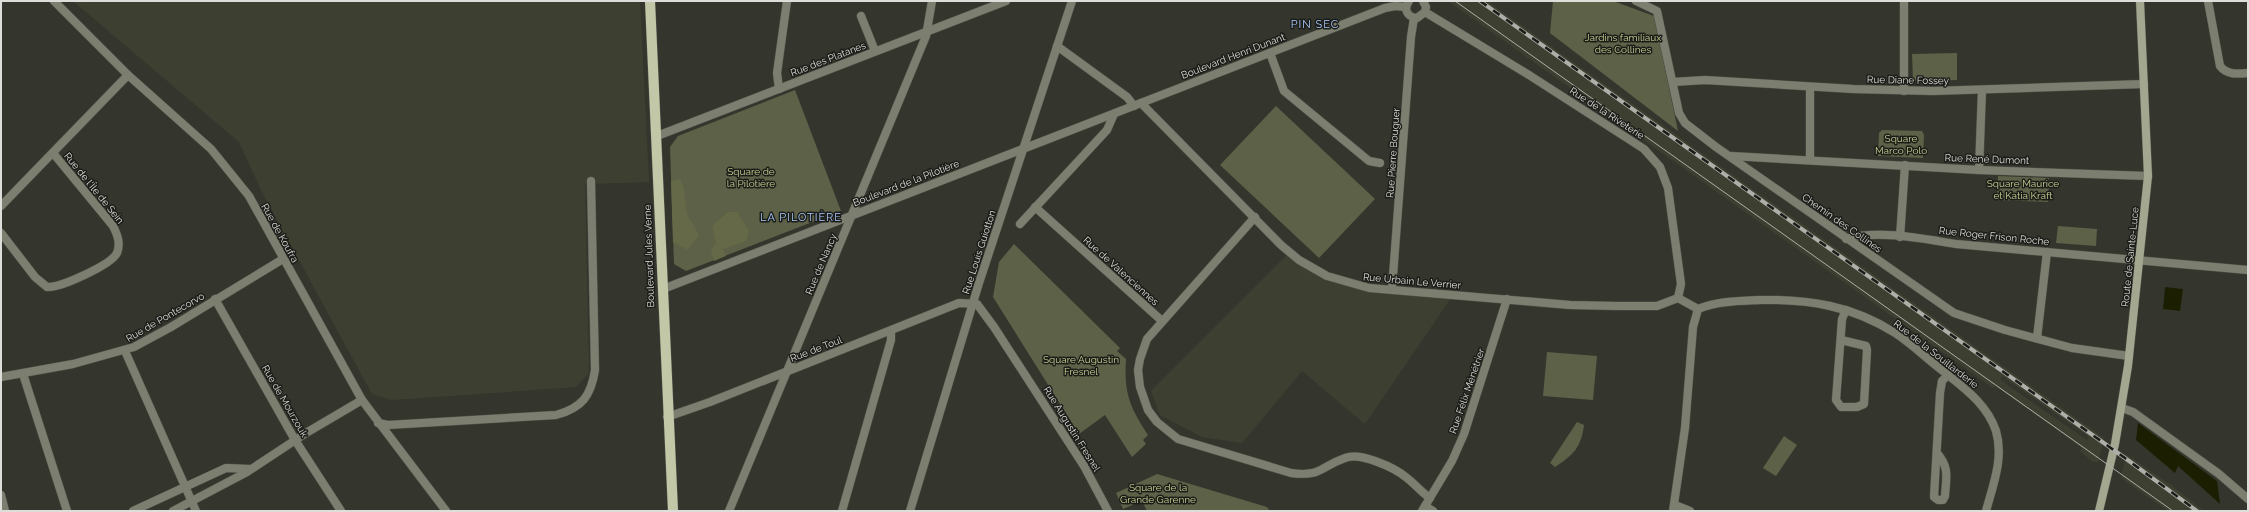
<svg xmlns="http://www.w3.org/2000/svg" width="2249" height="512" viewBox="0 0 2249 512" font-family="Raleway,sans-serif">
  <rect width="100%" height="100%" fill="#34362d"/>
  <g fill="#3d4031" fill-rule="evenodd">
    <polygon points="73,1 640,1 649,182 585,184 589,373 576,387 392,400 372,394 262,192 239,142"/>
    <path d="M 1448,1 L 1487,1 L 1915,304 L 2104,438 L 2098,462 L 2093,462 L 2080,451 L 2082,448 L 2005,393 L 1995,386 L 1993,388 ZM 2002,376 L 2089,437 L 2087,440 L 2010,387 L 2000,379 Z"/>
    <polygon points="1290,252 1341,281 1453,295 1365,424 1302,371 1242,443 1202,437 1160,415 1151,391"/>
    <polygon points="2126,454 2172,486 2204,511 2168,511 2121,478"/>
  </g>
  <g fill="#5d6147">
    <polygon points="1553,1 1613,1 1654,16 1678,131 1550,33"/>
    <polygon points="1957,53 1957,80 1913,81 1912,54"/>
    <polygon points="795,90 841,211 686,271 674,264 670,147 678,136"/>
    <polygon points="1276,106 1375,199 1319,258 1220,165"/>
    <polygon points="1882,130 1922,131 1924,135 1923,158 1878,156 1879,133"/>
    <polygon points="1998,176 2049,178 2048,202 1997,200"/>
    <polygon points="2058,226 2097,229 2096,246 2056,243"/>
    <path d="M 1014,244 L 1120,348 L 1117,351 L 1126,359 C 1124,393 1129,406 1148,435 L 1143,440 L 1146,444 L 1132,457 L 1105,415 L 1079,434 L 993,297 L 999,262 Z"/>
    <polygon points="1547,352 1597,356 1593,400 1543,396"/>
    <path d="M 1577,422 L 1584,425 C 1581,448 1573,455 1555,467 L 1550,463 Z"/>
    <polygon points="1784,436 1797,445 1776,476 1763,468"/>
    <polygon points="1157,474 1267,507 1270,511 1147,511 1142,501 1123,509 1116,493"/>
  </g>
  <g fill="#656947">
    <polygon points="680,179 684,189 687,214 699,235 688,250 673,242 671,181"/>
    <polygon points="728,212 737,212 749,231 746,241 723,249 726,256 714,261 711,250 716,243 712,226"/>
  </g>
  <g fill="#1b1e00">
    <polygon points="2165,287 2183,289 2180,311 2163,309"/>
    <polygon points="2138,423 2217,481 2220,504 2178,466 2175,473 2136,440"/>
  </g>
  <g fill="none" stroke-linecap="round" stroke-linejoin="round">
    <g stroke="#52544c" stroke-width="9">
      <g id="street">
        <polyline points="54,1 128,75 211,149 249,196 362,400 446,511"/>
        <path d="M 1409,1 C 1403,9 1407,17 1417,18 L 1425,12 L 1426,7 L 1423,1"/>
        <polyline points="1636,1 1657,11 1679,113 1685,123 1716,147 1954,313 2005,330 2072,348 2129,356"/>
        <polyline points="1904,1 1904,91"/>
        <path d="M 2208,1 L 2220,66 C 2227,75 2237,74 2248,73"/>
        <polyline points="1425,12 1529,75 1644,149 1660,167 1668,188 1681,284 1678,298"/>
        <polyline points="861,16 875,51"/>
        <polyline points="1057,46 1127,97 1134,106"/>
        <polyline points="1270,53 1284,91 1369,161 1380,163"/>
        <polyline points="1673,82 1705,80 1853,89 1933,91 2144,84"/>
        <polyline points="779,89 777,73 787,1"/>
        <polyline points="1141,103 1281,245 1299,260 1327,276 1369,288 1570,305 1617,306 1657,306 1678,298"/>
        <polyline points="657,136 1006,1"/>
        <polyline points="1731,156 1979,170 2148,176"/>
        <polyline points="1810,160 1810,87"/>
        <polyline points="1979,170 1982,90"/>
        <polyline points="1,206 128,75"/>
        <polyline points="1035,207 1161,320"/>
        <path d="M 1255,217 L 1147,339 L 1140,359 L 1138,370 L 1140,387 L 1148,410 L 1157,422 L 1178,439 L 1291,473 C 1322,477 1319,467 1345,458 C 1360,452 1394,467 1407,478 C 1415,484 1421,492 1430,498"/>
        <polyline points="1020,224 1107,130 1114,114"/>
        <path d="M 1,233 L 35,277 L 47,287 C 60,288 111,265 117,253 C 121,243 117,234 113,226 L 53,153"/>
        <polyline points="1900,237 1905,165"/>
        <path d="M 1846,239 C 1878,229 1924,239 1956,244 L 2248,270"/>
        <polyline points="663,289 1385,8 1395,6 1406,7"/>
        <polyline points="1392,289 1411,37 1414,18"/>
        <polyline points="1678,298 1698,309"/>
        <polyline points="215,299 295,440 341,511"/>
        <path d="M 1698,309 C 1718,301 1738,301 1760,300 C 1809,299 1853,306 1895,333 C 1912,344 1927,359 1943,371 C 1964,388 1987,404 1996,431 C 2004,458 1993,485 1986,511"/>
        <polyline points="2037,338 2047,252"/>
        <polyline points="1841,340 1866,346 1867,350 1864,404 1857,407 1841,407 1836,400 1842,319 1846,310"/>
        <polyline points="125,351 196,511"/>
        <polyline points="23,374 67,511"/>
        <polyline points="1,377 73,364 134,347 171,327 283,259"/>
        <polyline points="2122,408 2133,412 2219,474 2248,499"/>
        <polyline points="667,417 710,402 959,303 977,304 994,327 1084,466 1108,511"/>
        <path d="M 378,423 L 388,425 L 556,415 C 582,408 591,396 595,370 L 591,181"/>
        <path d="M 1937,453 C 1950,468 1946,478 1945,496 L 1943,500 L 1938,500 L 1934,497 L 1940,393 L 1942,381 L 1948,375"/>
        <polyline points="1,495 5,511"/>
        <polyline points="1675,505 1690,511"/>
        <polyline points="1425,506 1433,511"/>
        <polyline points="133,511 226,468 250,469"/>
        <polyline points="173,511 247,472 306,433 362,400"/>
        <polyline points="729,511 926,36 932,1"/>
        <polyline points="842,511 891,340 891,331"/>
        <polyline points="910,511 979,283 1072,1"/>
        <polyline points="1422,511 1452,461 1464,434 1507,299"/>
        <polyline points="1673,511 1685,428 1693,327 1698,309"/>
      </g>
    </g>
    <g stroke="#52544c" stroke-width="9">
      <polyline id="secondary" points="2099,511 2115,444 2128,366 2148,176 2140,1"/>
    </g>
    <g stroke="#52544c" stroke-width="11">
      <polyline id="primary" points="650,1 673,511"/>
    </g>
    <use href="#street" stroke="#7c7e6f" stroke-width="8"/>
    <use href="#secondary" stroke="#a4a78f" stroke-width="8"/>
    <use href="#primary" stroke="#c2c7a8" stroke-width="10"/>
    <polyline stroke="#aeafa9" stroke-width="1" points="1455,1 2173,511"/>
    <g stroke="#aeafa9" stroke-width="4">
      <polyline id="rail" points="1480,1 2125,458 2197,511"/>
    </g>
    <use href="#rail" stroke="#1c1d19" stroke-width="2.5" stroke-dasharray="8" stroke-linecap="butt"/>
  </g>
  <g text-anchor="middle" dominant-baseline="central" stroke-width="3" stroke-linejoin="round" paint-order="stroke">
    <g font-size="10" fill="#cad295" stroke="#1c1d19">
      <text x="1623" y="37">Jardins familiaux<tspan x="1623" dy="12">des Collines</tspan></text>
      <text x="1901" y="138">Square<tspan x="1901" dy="12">Marco Polo</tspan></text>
      <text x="751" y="171">Square de<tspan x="751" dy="12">la Pilotière</tspan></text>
      <text x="2023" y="183">Square Maurice<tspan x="2023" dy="12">et Katia Kraft</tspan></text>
      <text x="1081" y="359">Square Augustin<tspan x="1081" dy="12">Fresnel</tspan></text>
      <text x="1158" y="487">Square de la<tspan x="1158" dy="12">Grande Garenne</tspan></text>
    </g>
    <g font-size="10" fill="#ddded9" stroke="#1c1d19">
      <text transform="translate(1233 56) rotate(-21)">Boulevard Henri Dunant</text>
      <text transform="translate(828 59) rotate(-21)">Rue des Platanes</text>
      <text transform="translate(1908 80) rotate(1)">Rue Diane Fossey</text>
      <text transform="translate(1607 113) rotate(33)">Rue de la Riveterie</text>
      <text transform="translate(1393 153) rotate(-86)">Rue Pierre Bouguer</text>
      <text transform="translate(1987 159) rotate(2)">Rue René Dumont</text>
      <text transform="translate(906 183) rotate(-21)">Boulevard de la Pilotière</text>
      <text transform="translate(94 188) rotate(51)">Rue de l'Île de Sein</text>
      <text transform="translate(1842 223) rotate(35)">Chemin des Collines</text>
      <text transform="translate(280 233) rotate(61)">Rue de Koufra</text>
      <text transform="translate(1994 236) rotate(6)">Rue Roger Frison Roche</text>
      <text transform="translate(979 252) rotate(-72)">Rue Louis Guiotton</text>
      <text transform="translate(649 256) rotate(-92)">Boulevard Jules Verne</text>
      <text transform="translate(2130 257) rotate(-84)">Route de Sainte-Luce</text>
      <text transform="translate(821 264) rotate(-67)">Rue de Nancy</text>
      <text transform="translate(1121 271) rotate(42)">Rue de Valenciennes</text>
      <text transform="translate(1412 281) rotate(5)">Rue Urbain Le Verrier</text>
      <text transform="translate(165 317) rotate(-30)">Rue de Pontecorvo</text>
      <text transform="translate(816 349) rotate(-21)">Rue de Toul</text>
      <text transform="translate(1936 354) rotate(38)">Rue de la Souillarderie</text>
      <text transform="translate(1467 391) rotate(-71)">Rue Félix Ménétrier</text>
      <text transform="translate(285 401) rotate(60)">Rue de Mourzouk</text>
      <text transform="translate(1072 429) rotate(58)">Rue Augustin Fresnel</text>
    </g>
    <g font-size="11" letter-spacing="1" fill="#a9cafd" stroke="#1c1d19">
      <text x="1315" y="24">PIN SEC</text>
      <text x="801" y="217">LA PILOTIÈRE</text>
    </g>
  </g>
  <rect width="2249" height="512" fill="none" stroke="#ddded9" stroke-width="4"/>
</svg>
